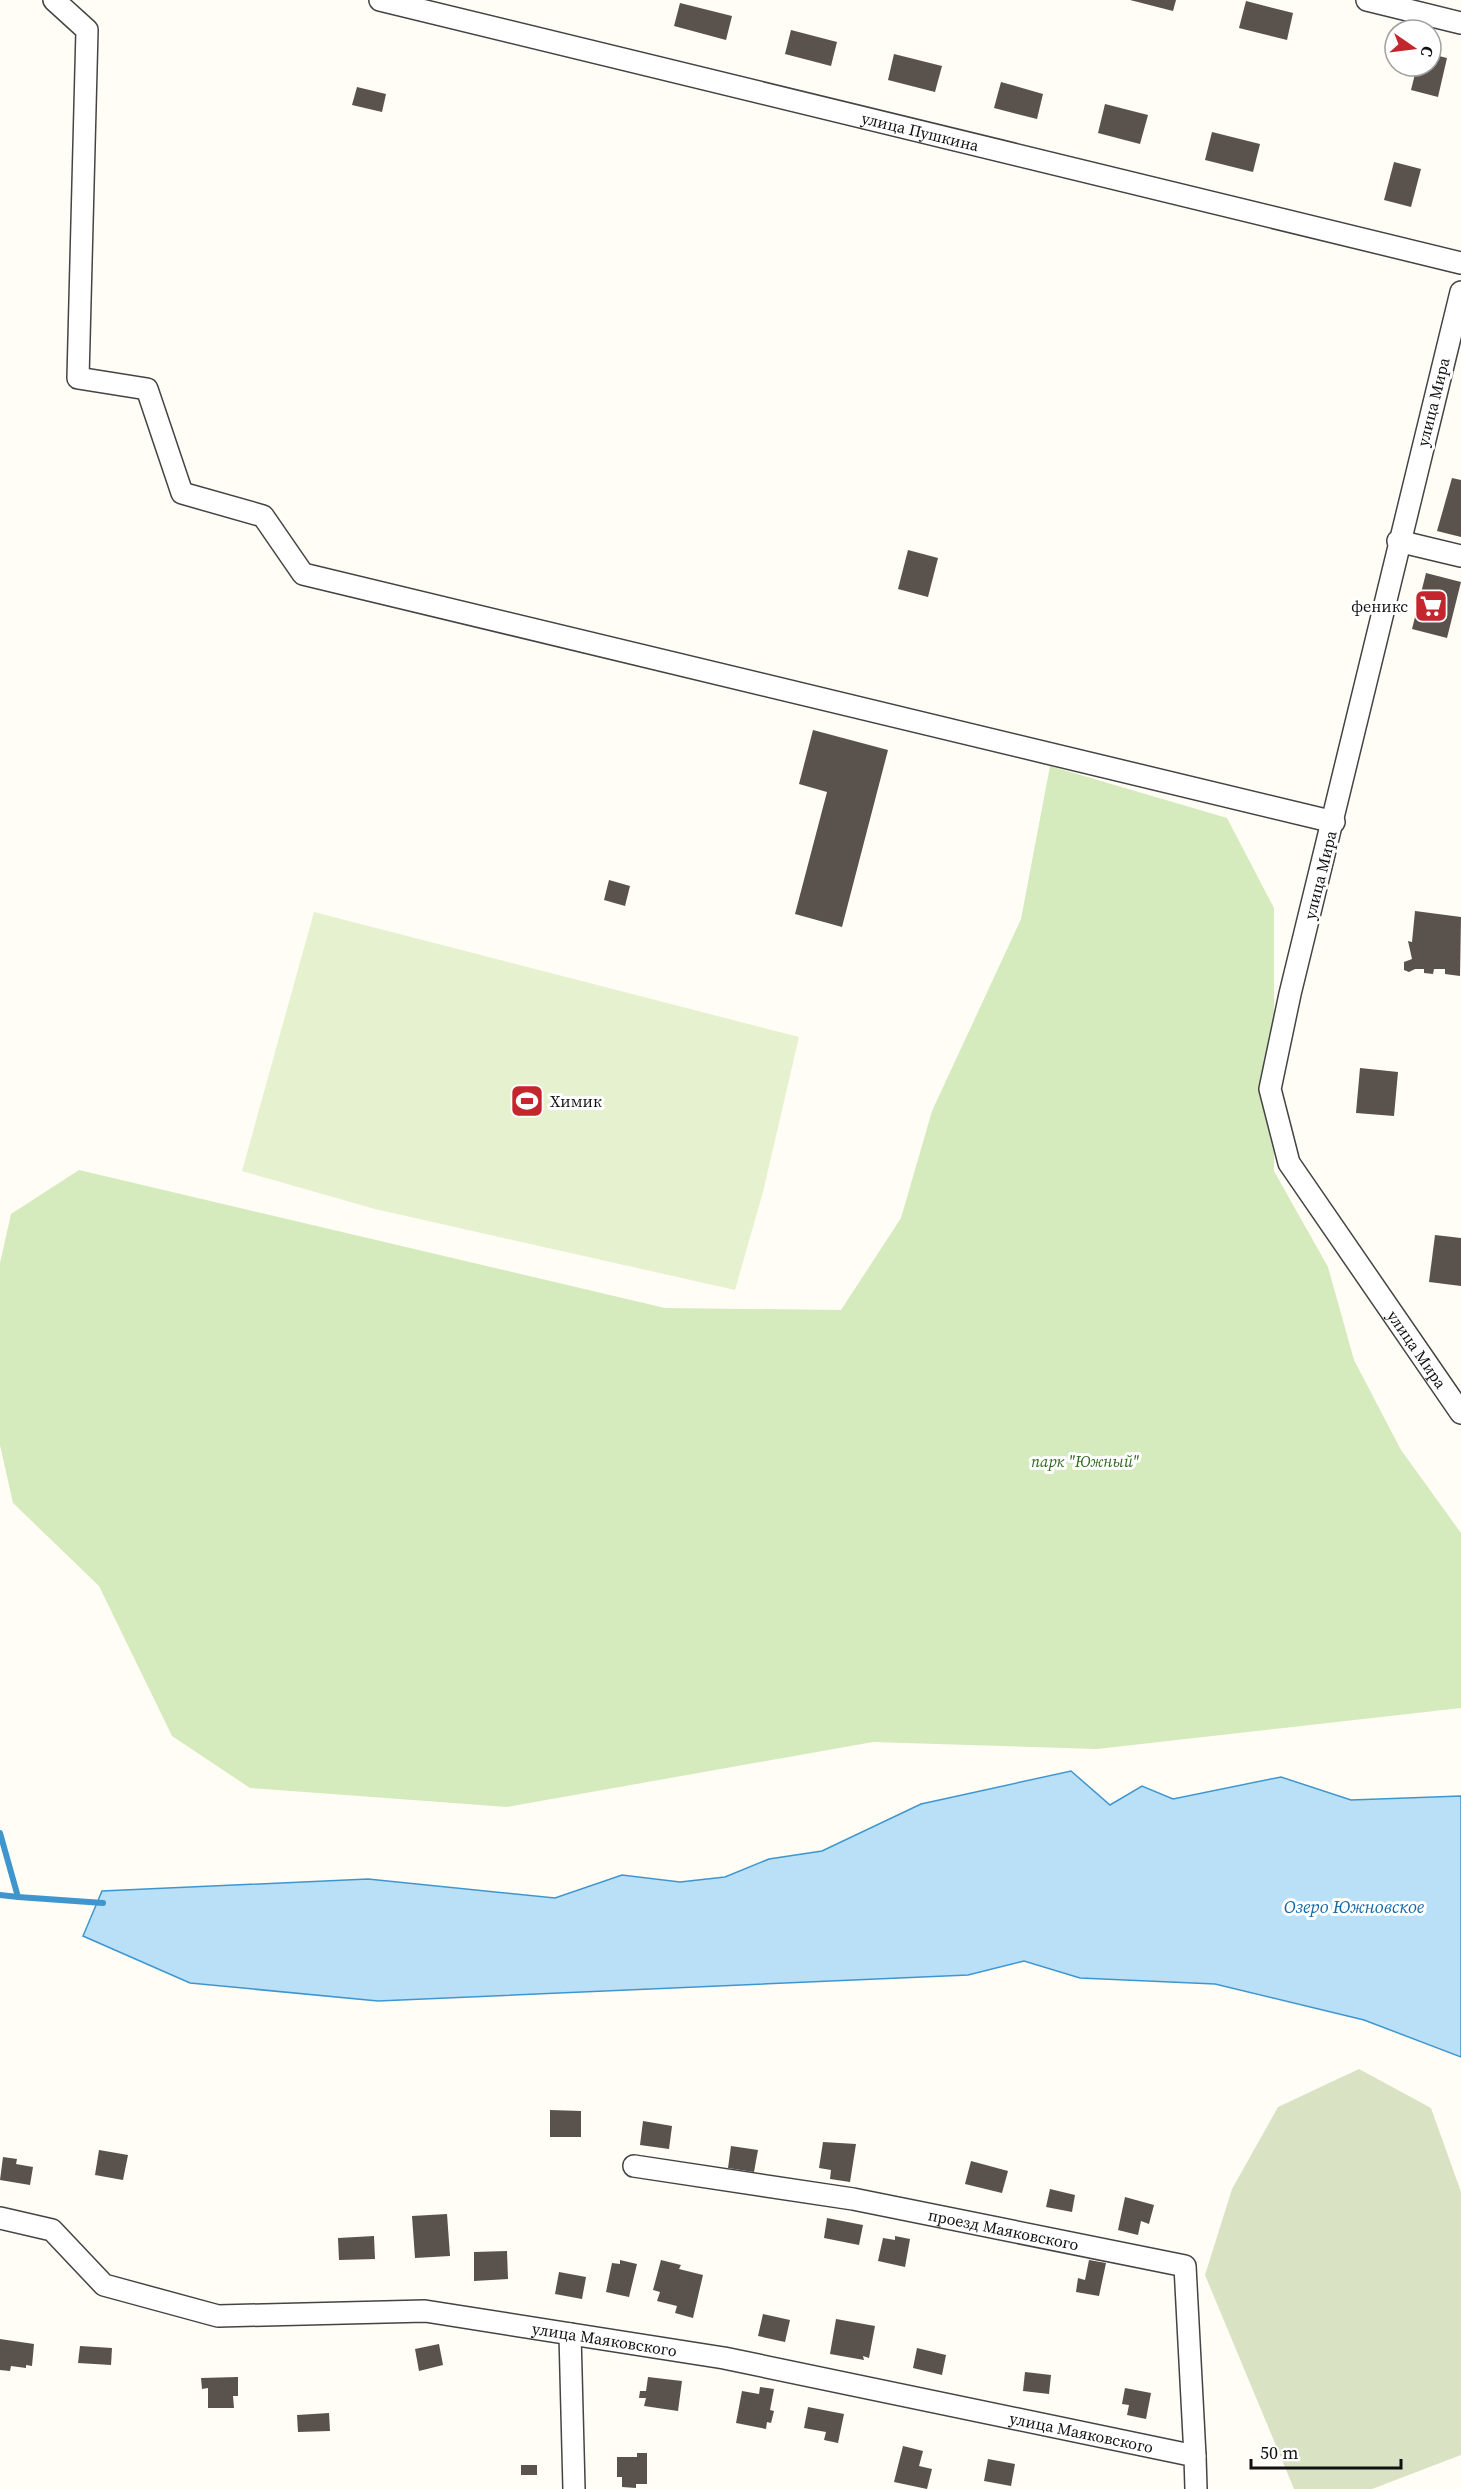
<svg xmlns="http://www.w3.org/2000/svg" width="1461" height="2489" font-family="'Source Serif 4',serif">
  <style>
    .green { fill: #d5ebbd }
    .cemetery { fill: #d9e3c4 }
    .pitch { fill: #e6f2cf }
    .water { fill: #b9e0f7; stroke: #3f96cf; stroke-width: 1.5 }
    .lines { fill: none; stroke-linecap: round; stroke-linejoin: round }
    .stream { stroke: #3f96cf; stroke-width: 6 }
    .building { fill: #5a524d }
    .street-casing { stroke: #444; stroke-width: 24 }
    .street { stroke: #fff; stroke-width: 21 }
    .labels { text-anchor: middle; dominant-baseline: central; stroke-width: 6; stroke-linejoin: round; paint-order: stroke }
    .street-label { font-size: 16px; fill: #111; stroke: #fff }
    .poi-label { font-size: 16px; fill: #111; stroke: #fff; text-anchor: end }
    .park-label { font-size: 16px; font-style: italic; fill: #2f6b1f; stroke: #fff }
    .water-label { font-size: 18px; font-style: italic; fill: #1768a6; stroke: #fff }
  </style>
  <rect width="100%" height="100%" fill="#fffdf5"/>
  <!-- green -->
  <path class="green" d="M1050,766L1227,818L1274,908V1171L1328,1267L1354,1360L1401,1450L1461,1533V1708L1097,1749L873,1742L507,1807L250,1788L172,1736L99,1586L13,1503L0,1445V1263L11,1214L79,1170L665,1308L841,1310L901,1218L932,1111L1021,919Z"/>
  <!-- cemetery -->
  <path class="cemetery" d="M1359,2069L1431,2108L1461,2192V2455L1372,2489H1294L1205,2275L1232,2189L1278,2107Z"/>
  <!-- pitch -->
  <path class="pitch" d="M314,912L799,1037L763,1192L735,1290L375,1209L242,1171Z"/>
  <!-- water -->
  <path class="water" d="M1071,1771L1110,1805L1142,1786L1173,1799L1281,1777L1351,1800L1461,1796V2057L1364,2020L1215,1984L1080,1978L1024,1961L968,1975L378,2001L190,1983L83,1936L102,1891L368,1879L555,1898L622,1875L680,1882L725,1877L769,1859L822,1851L921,1804Z"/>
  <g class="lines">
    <!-- stream -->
    <g class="stream">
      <path d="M0,1833L18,1897L103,1903"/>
      <path d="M0,1895L18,1897"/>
    </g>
  </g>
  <!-- building -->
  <g class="building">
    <path d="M1130,0H1176L1173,11Z"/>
    <path d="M1246,1L1293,13L1287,40L1239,28Z"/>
    <path d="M680,3L732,16L726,40L674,26Z"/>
    <path d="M791,30L837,42L831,66L785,54Z"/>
    <path d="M894,54L942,66L935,92L888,80Z"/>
    <path d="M1431,54L1447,58L1438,97L1411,90L1417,66H1431Z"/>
    <path d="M1001,82L1043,94L1037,119L994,108Z"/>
    <path d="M357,87L386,94L382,112L352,105Z"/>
    <path d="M1105,104L1148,115L1140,144L1098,133Z"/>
    <path d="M1212,132L1260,144L1253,172L1205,160Z"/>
    <path d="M1394,162L1421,169L1411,207L1384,200Z"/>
    <path d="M1452,478L1461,480V537L1437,531Z"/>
    <path d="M908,550L938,558L928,597L898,589Z"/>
    <path d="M1426,573L1461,582L1447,638L1412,629Z"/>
    <path d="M813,730L888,750L842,927L795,914L827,792L799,784Z"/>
    <path d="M609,880L630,886L625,906L604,900Z"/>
    <path d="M1415,911L1461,917L1460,976L1445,974V969H1434L1433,974L1424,973V969H1415L1409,972L1404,970V962L1412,959L1408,941L1412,942Z"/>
    <path d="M1360,1068L1398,1072L1394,1116L1356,1113Z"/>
    <path d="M1435,1235L1461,1238V1286L1429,1282Z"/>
    <path d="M550,2110L581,2111V2137H550Z"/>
    <path d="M643,2121L672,2126L669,2149L640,2145Z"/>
    <path d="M823,2142L856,2144L850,2182L830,2179L831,2170L819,2168Z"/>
    <path d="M731,2146L758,2150L754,2172L728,2168Z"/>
    <path d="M99,2150L128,2155L123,2180L95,2175Z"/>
    <path d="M3,2157L17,2159L16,2164L33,2167L30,2185L0,2180Z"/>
    <path d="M971,2161L1008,2171L1002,2193L965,2184Z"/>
    <path d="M1050,2189L1075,2195L1072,2212L1046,2207Z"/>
    <path d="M1125,2197L1154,2205L1149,2224L1141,2221L1138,2235L1118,2230Z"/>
    <path d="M447,2214L450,2256L415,2258L412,2216Z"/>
    <path d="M827,2218L863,2225L859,2245L824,2238Z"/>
    <path d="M374,2236L375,2259L339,2260L338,2238Z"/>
    <path d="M895,2236L910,2239L905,2267L878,2261L883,2238L895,2240Z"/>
    <path d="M507,2251L508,2279L474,2281V2252Z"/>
    <path d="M620,2260L637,2264L629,2297L606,2292L612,2263L620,2264Z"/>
    <path d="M661,2260L681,2265L679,2269L703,2275L693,2318L675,2313L677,2306L657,2301L660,2292L653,2290Z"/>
    <path d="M1089,2260L1106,2263L1099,2296L1076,2292L1078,2278L1085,2280Z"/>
    <path d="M559,2272L586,2277L582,2299L555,2294Z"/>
    <path d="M763,2314L790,2320L785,2342L758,2336Z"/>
    <path d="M836,2319L875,2326L869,2358L863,2356L864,2360L830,2354Z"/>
    <path d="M0,2339L34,2344L32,2366L26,2365V2368L11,2366L10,2371L0,2370Z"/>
    <path d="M439,2344L443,2365L419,2371L415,2349Z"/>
    <path d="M80,2346L112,2348L111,2365L78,2363Z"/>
    <path d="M917,2348L946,2355L942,2375L913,2368Z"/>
    <path d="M1025,2372L1051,2375L1049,2394L1023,2391Z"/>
    <path d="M238,2377V2396H233L234,2408H208V2388L202,2389L201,2378Z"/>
    <path d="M648,2377L682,2381L678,2411L644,2406L646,2398H639L640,2391H646Z"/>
    <path d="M760,2387L774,2389L770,2410L774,2411L771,2423L767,2422L766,2429L736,2423L742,2391L759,2394Z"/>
    <path d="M1125,2388L1151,2393L1146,2419L1127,2415L1129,2405L1122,2404Z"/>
    <path d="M808,2407L844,2414L838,2443L824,2440L826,2432L804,2428Z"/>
    <path d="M329,2413L330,2431L298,2432L297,2415Z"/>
    <path d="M903,2446L923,2451L919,2466L932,2469L927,2489L894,2482Z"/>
    <path d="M637,2453H647V2484H636V2488L622,2487V2477H617V2457H637Z"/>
    <path d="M988,2459L1015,2464L1011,2486L984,2481Z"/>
    <rect x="521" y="2465" width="16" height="10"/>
  </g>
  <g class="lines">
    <defs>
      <g id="street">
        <path d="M54,0L87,30L78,378L147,389L182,493L263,516L303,574L1334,822"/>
        <path id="s1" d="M380,0L1461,263"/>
        <path d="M1367,0L1461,23"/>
        <path id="s2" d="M1461,292L1290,994L1270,1089L1289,1163L1461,1413"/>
        <path d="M1398,541L1461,556"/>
        <path id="s3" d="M634,2166L853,2199L1185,2266L1195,2456"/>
        <path id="s4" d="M0,2218L52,2230L104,2285L218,2316L425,2311L724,2358L1195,2456L1196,2489"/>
        <path d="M570,2334L574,2489"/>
      </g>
    </defs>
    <!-- street casing -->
    <use href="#street" class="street-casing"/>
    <!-- street -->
    <use href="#street" class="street"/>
  </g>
  <!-- icons -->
  <defs>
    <symbol id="supermarket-square" viewBox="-11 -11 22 22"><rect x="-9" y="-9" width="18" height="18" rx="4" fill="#c4262e" stroke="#fff"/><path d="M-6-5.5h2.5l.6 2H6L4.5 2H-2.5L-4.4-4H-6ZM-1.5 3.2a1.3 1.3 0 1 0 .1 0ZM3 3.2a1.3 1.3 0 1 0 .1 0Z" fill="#fff"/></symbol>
    <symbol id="stadium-square" viewBox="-11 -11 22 22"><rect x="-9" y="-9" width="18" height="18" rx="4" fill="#c4262e" stroke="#fff"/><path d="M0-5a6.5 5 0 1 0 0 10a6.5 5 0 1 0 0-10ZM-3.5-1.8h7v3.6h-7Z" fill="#fff"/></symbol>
  </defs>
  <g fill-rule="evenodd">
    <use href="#supermarket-square" x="1412" y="587" width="38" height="38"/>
    <use href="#stadium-square" x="508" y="1082" width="38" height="38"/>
  </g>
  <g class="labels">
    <!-- street labels -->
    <g class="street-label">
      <text stroke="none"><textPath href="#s1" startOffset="556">улица Пушкина</textPath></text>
      <text transform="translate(1433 402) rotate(-76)">улица Мира</text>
      <text transform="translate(1320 875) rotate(-76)">улица Мира</text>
      <text stroke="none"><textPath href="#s2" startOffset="1122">улица Мира</textPath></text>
      <text stroke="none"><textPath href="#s3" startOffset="375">проезд Маяковского</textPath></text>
      <text stroke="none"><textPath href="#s4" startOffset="636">улица Маяковского</textPath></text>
      <text stroke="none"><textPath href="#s4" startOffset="1122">улица Маяковского</textPath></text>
    </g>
    <!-- poi labels -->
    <g class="poi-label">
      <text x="1408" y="606">феникс</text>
      <text x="550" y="1101" text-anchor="start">Химик</text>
    </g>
    <!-- park labels -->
    <g class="park-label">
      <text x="1085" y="1461">парк "Южный"</text>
    </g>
    <!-- water labels -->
    <g class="water-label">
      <text x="1354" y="1906">Озеро Южновское</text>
    </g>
  </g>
  <!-- north arrow -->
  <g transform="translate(1413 48) rotate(104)"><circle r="28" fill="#ffffff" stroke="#a0a0a0" stroke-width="1.5"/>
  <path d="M0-4.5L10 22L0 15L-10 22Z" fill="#c4262e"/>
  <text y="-9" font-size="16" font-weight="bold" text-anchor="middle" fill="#111111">С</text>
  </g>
  <!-- scale -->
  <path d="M1251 2459v9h150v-9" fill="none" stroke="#111111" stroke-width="3"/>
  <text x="1260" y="2459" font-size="18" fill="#111111" stroke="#ffffff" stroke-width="4.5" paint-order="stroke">50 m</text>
</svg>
